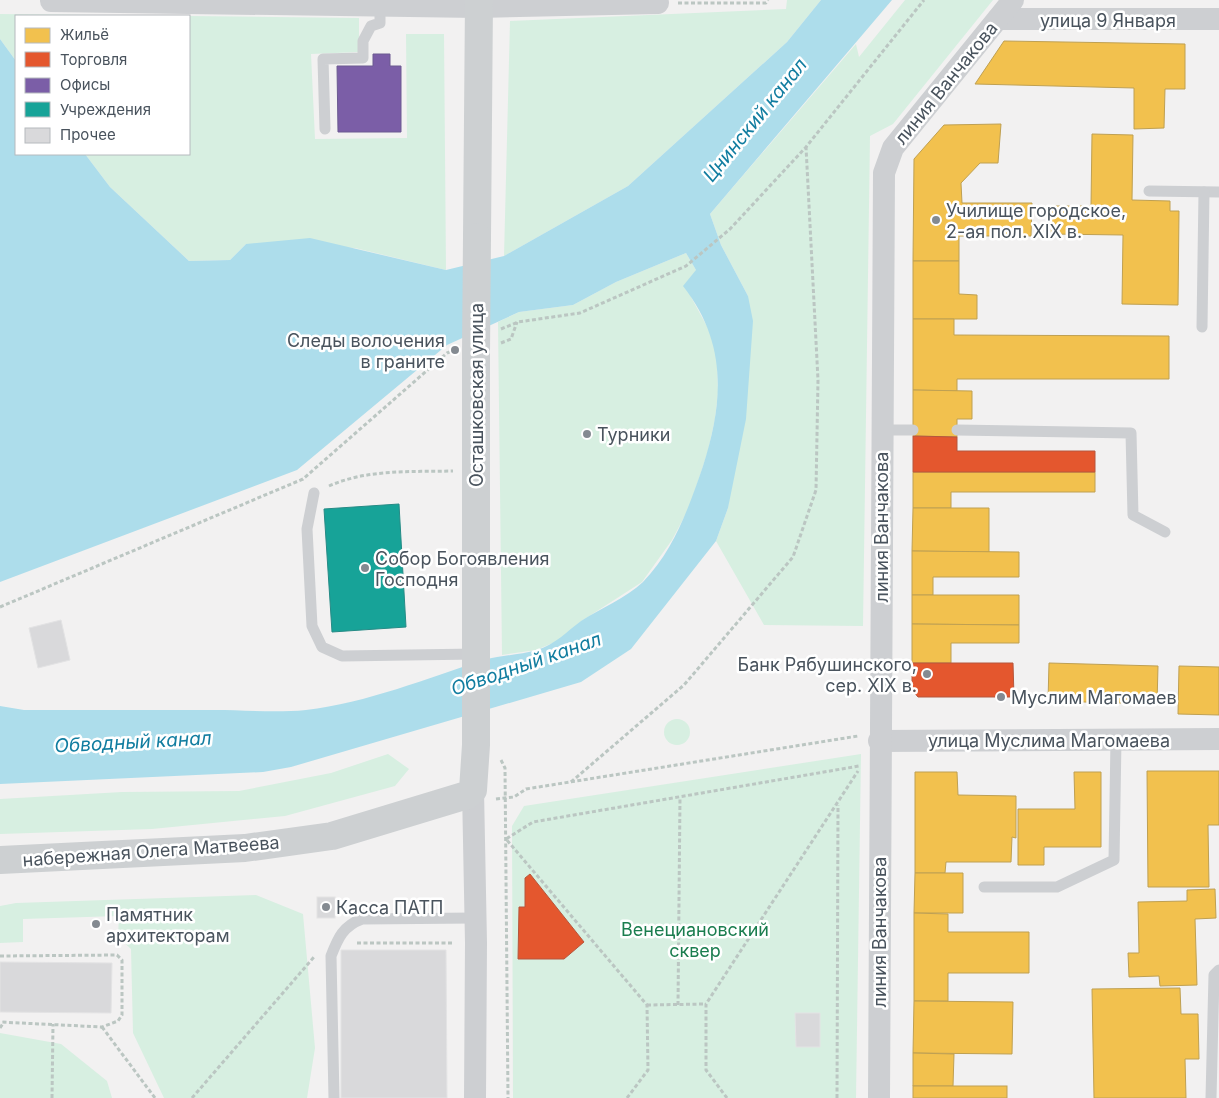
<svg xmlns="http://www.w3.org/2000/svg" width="1219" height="1098" font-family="Inter,sans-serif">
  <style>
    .green { fill: #d7efe1 }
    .water { fill: #adddeb }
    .homes { fill: #f2c14e; stroke: #bfa052 }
    .shops { fill: #e4572e; stroke: #b6563c }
    .offices { fill: #7b5ea7; stroke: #6c5b91 }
    .public { fill: #17a398; stroke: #268b86 }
    .building { fill: #d9d9db; stroke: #e3e3e4 }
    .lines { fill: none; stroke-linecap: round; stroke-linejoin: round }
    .path { stroke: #bbc6c2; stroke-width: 3; stroke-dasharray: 4 2.5; stroke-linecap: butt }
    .lane { stroke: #cdcfd2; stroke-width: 11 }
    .street { stroke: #cdcfd2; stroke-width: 22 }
    .secondary { stroke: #cdd0d2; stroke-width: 28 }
    .secondary-bridge { stroke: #cdd0d2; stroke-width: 28 }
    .poi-dot { fill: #848a91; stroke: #fff; stroke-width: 2 }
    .labels { text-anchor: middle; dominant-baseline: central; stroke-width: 5; stroke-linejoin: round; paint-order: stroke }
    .street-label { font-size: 18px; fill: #49535d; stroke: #fff }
    .poi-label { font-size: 18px; fill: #49535d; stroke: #fff; text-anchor: start }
    .park-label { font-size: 18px; fill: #1b7d4f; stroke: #fff }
    .water-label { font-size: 19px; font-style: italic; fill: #117da0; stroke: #fff }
  </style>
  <rect width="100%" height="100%" fill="#f2f1f1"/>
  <!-- green -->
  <g class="green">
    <path d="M787,0H821L787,42L628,186L504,256L510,21L786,9Z"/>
    <path d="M905,0H993L893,124L870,136L863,626L764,625L716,541L728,508L748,296L721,245L710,214L856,44L859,57Z"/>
    <path d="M0,14L188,16H16V61L0,39Z"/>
    <path d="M189,16L359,18V52L311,54L315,139L407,138L406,34H444L446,270L355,248L246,244L230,260L189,261L110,187L85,154H189Z"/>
    <path d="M686,253L696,270L691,297L709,330L717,355L718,393L715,419L708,451L689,508L672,540L642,582L580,622L560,640L536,650L502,655L498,322L519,312L573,305L616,282Z"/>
    <circle cx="677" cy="732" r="13"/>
    <path d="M388,754L409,769L395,786L285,816L152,829L0,834V799L122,792L239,791L331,773Z"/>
    <path d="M861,754L856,1098H513L512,826L524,806Z"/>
    <path d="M256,895L303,914L315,1048L307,1098H164L133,1033L131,949L118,937L119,916L23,919V942L0,943V906L16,903Z"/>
    <path d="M0,1033L61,1044L107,1081L112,1098H0Z"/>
  </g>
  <!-- water -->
  <path class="water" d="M821,0H892L710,214L721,245L748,296L753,321L746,419L728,508L716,541L631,649L581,682L291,767L263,772L0,784V706L24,710C87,710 150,710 214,710C244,710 276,713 306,710C367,703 427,678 484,660C502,655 520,655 537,650C556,644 566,632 581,621C601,608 626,598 643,582C674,550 689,507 703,466C724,401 727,342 683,286L696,270L686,253L616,282L573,305L519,312L447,345L297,470L0,582V39L16,61V154H85L110,187L189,261L230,260L246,244L310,238L446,270L504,256L628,186L787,42Z"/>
  <!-- homes -->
  <g class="homes">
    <path d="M1004,41L1185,44V89H1165L1164,128L1134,129V88L975,84Z"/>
    <path d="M1001,124L998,163H980L961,183L962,203H1032L1031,236H959V261H913L914,159L944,125Z"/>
    <path d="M1092,134L1133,135L1132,200L1170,201V211H1179L1178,305L1122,304L1123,235L1051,234V206H1091Z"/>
    <path d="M913,261H959V294L977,295V319H913Z"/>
    <path d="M913,319H954V335L1169,336V379H957V391L913,390Z"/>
    <path d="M913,390L972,391V419H957V437L913,436Z"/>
    <path d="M913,472H1095V492H951V508H913Z"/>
    <path d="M913,508H989V552L912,551Z"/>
    <path d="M912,551L1019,552V577H933V595H912Z"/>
    <path d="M912,595H1019V625L912,624Z"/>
    <path d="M912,624L1019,625V643H951V663H912Z"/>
    <path d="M1049,663L1158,666L1157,704L1048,701Z"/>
    <path d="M1179,666L1219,667V715L1178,714Z"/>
    <path d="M1147,771H1219V825H1208L1209,887H1148Z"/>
    <path d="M915,772H957L958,795L1016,796V838L1012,837L1011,862H946L945,873H915Z"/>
    <path d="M1074,772H1101V847H1044V865H1018V809H1075Z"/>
    <path d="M915,873H963V913H914Z"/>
    <path d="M1215,889L1216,918L1195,919L1197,985L1160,986L1159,976L1129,977L1128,953H1139L1138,902L1187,901V890Z"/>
    <path d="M914,913L948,914V932H1029V973H948V1001H914Z"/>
    <path d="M1180,988L1181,1014H1198L1199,1059H1185L1186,1098H1094L1092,989Z"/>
    <path d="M914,1001L1013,1002L1012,1054L913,1053Z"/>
    <path d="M913,1053L954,1054L953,1086H913Z"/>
    <rect x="913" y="1086" width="94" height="12"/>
  </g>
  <!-- shops -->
  <g class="shops">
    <path d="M913,436L957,437V451H1095V472H913Z"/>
    <path d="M912,663H1013L1014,697H918L912,690Z"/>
    <path d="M530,874L584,942L564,959H518L519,907H525V878Z"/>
  </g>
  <!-- offices -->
  <path class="offices" d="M373,54H390V66H401V132H338L337,66H373Z"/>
  <!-- public -->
  <path class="public" d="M399,504L406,627L332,632L324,509Z"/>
  <!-- building -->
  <g class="building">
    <path d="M61,620L70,660L38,668L29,628Z"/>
    <rect x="317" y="897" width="18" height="21"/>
    <path d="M341,950H446L447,1098H341Z"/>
    <path d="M0,962L112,963L111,1013L0,1012Z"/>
    <path d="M795,1013H820V1047H796Z"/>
  </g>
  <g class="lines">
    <!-- path -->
    <g class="path">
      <path d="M678,3H766L768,0"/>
      <path d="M501,329L518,322L580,313L686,266L730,229L806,147L924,0"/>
      <path d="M501,343L511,339L517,322"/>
      <path d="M329,486C367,469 411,472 453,471"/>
      <path d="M0,607L303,479L447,353L452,351"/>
      <path d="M501,760L505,768L508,1098"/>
      <path d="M571,782L684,685L793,557L816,490L818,380L806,147"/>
      <path d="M496,799L514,797L526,789L858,736"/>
      <path d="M357,943H454"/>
      <path d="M0,956L117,955L122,960V1015L118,1021L102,1027L0,1022"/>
      <path d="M647,1005L706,1004"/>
      <path d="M678,1005L680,797"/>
      <path d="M102,1027L155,1098"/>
      <path d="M0,1028L4,1022"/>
      <path d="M52,1098L53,1024"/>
      <path d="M192,1098L314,957"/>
      <path d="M627,1098L648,1070L647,1005L506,839L533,822L859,766"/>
      <path d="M727,1098L706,1070V1004L858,771"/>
      <path d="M837,1098L838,805"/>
    </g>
    <!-- lane -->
    <g class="lane">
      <path d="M325,129L323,59L363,58V41L371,26L380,23V6"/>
      <path d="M1149,191L1219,192"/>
      <path d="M1202,327L1204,192"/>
      <path d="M882,430H913"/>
      <path d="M957,430L1131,433L1133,515L1165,532"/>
      <path d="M314,493L307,529L312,626L322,647L342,656L476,654"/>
      <path d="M984,887H1057L1114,860L1116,740"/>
      <path d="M334,1098L331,956C338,938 343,926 362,919L475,918"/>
      <path d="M1211,1098L1214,975L1219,970"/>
    </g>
    <!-- street -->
    <g class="street">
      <path d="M51,1L478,7L658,3"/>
      <path d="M998,19H1219"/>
      <path d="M879,741L1219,739"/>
      <path d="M473,790L476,943L475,1098"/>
      <path d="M879,1098L884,173L893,148L1013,0"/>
    </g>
    <!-- secondary -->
    <g class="secondary">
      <path d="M477,237L479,0"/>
      <path d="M0,860L245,848L332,836L467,795L473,790L476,745V352"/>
    </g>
    <!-- secondary-bridge -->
    <path class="secondary-bridge" d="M476,352L477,237"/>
  </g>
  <!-- markers -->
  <g class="poi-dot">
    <circle cx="936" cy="220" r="5"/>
    <circle cx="455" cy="350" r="5"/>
    <circle cx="587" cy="434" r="5"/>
    <circle cx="365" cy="568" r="5"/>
    <circle cx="927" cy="674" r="5"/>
    <circle cx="1001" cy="697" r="5"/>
    <circle cx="326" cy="907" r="5"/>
    <circle cx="96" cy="924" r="5"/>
  </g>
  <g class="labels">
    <!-- street labels -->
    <g class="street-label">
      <text x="1108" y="20">улица 9 Января</text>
      <text transform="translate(946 83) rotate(-51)">линия Ванчакова</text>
      <text transform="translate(476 395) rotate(-90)">Осташковская улица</text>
      <text transform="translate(881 527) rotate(-90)">линия Ванчакова</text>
      <text x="1049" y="740">улица Муслима Магомаева</text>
      <text transform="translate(151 851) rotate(-4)">набережная Олега Матвеева</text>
      <text transform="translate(879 932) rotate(-90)">линия Ванчакова</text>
    </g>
    <!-- poi labels -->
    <g class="poi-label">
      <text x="946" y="210">Училище городское,<tspan x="946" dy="21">2-ая пол. XIX в.</tspan></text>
      <text x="445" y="340" text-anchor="end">Следы волочения<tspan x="445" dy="21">в граните</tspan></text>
      <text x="597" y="434">Турники</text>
      <text x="375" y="558">Собор Богоявления<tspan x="375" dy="21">Господня</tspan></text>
      <text x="917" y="664" text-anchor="end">Банк Рябушинского,<tspan x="917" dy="21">сер. XIX в.</tspan></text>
      <text x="1011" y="697">Муслим Магомаев</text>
      <text x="336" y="907">Касса ПАТП</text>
      <text x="106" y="914">Памятник<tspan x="106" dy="21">архитекторам</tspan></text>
    </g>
    <!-- park labels -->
    <g class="park-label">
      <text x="695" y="929">Венециановский<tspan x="695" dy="21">сквер</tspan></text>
    </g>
    <!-- water labels -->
    <g class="water-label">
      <text transform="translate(755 120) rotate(-51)">Цнинский канал</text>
      <text transform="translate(526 664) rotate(-19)">Обводный канал</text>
      <text transform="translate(133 742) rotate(-3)">Обводный канал</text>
    </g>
  </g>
  <!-- legend -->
  <rect x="15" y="15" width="175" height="140" fill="#ffffff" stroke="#b6babe"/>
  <rect x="25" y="28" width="25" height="15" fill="#f2c14e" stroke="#b6babe"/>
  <text x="60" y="40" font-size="15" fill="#49535d">Жильё</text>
  <rect x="25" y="52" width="25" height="15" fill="#e4572e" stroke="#b6babe"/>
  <text x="60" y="65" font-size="15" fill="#49535d">Торговля</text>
  <rect x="25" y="78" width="25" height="15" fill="#7b5ea7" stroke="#b6babe"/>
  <text x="60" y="90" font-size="15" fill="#49535d">Офисы</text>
  <rect x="25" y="102" width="25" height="15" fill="#17a398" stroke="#b6babe"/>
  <text x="60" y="115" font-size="15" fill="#49535d">Учреждения</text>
  <rect x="25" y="128" width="25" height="15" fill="#d9d9db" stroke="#b6babe"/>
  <text x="60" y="140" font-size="15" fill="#49535d">Прочее</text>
</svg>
